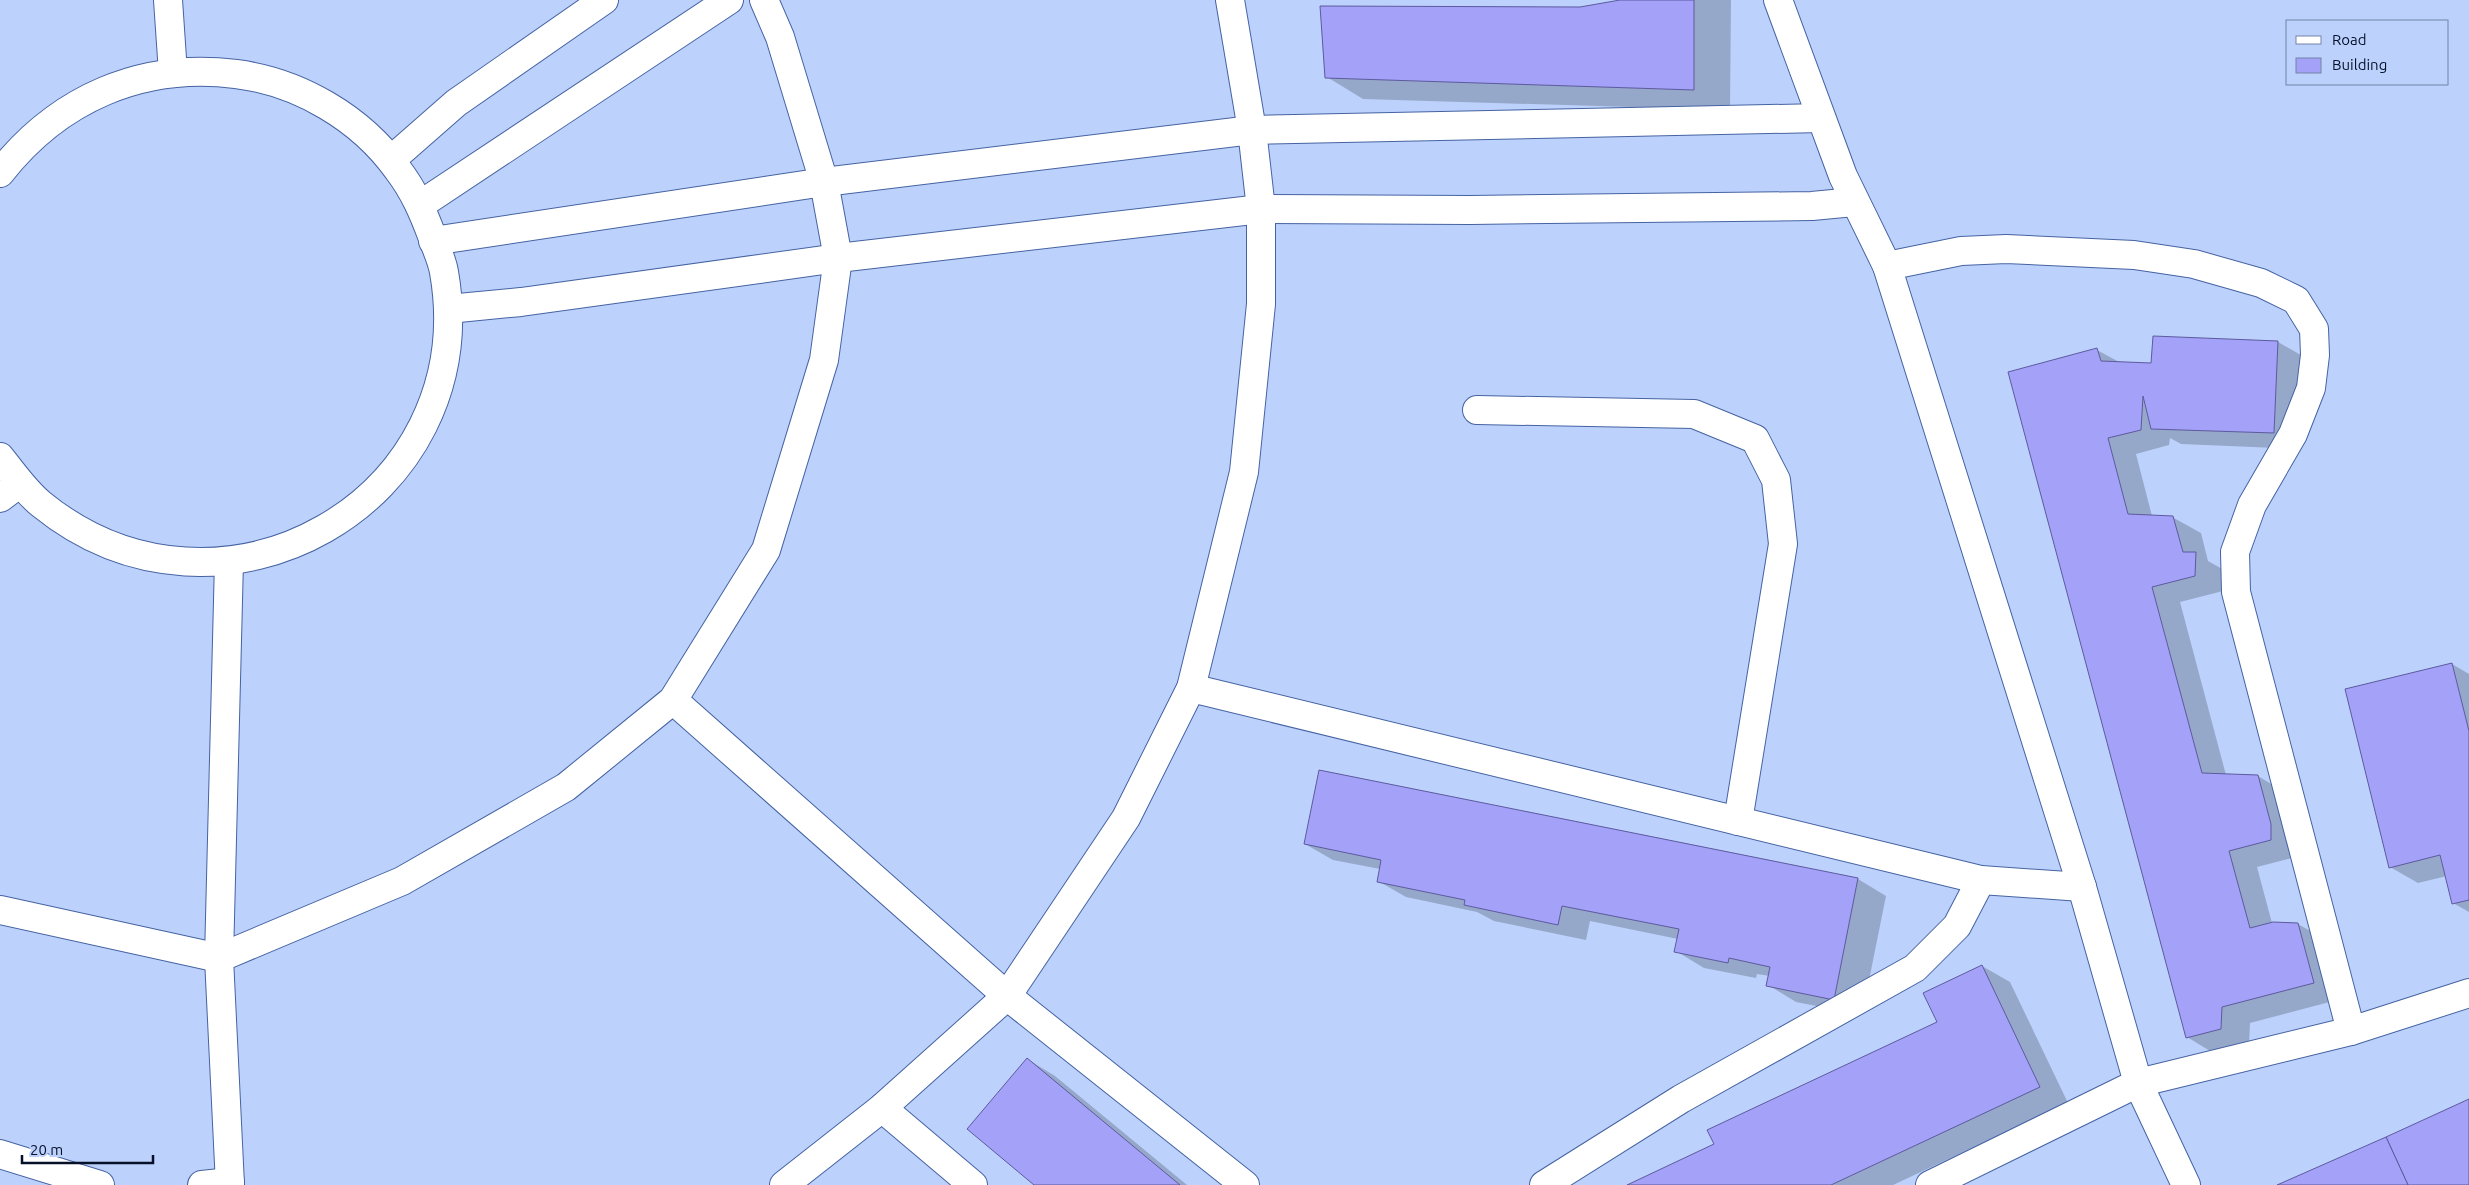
<svg xmlns="http://www.w3.org/2000/svg" width="2469" height="1185" font-family="Ubuntu,sans-serif">
  <style>
    .shadow { fill: #0003 }
    .building { fill: #a3a1f8; stroke: #5d5a9e }
    .lines { fill: none; stroke-linecap: round; stroke-linejoin: round }
    .minor-casing { stroke: #4563a2; stroke-width: 30 }
    .minor { stroke: #fff; stroke-width: 28 }
  </style>
  <rect width="100%" height="100%" fill="#bcd2fc"/>
  <!-- shadow -->
  <g class="shadow">
    <path d="M1621,0H1731L1730,110L1363,99L1327,77L1580,8Z"/>
    <path d="M2278,342L2306,358L2302,449L2181,444L2170,438L2169,445L2136,454L2152,516L2172,517L2201,533L2208,561L2224,570L2223,591L2180,602L2226,775L2258,776L2286,793L2299,856L2257,867L2272,923L2298,924L2326,940L2341,999L2250,1023L2249,1045L2215,1054L2187,1037L2010,373L2097,350L2121,363L2152,365Z"/>
    <path d="M2452,664L2469,674V912L2453,903L2447,876L2418,883L2390,867Z"/>
    <path d="M1320,771L1858,879L1886,896L1862,1015L1796,1002L1768,985L1770,976L1757,974L1756,978L1704,968L1676,951L1678,939L1590,921L1586,940L1494,921L1477,912L1406,897L1378,881L1380,869L1333,860L1305,844Z"/>
    <path d="M1982,966L2010,982L2068,1103L1893,1185H1630L1715,1145L1939,1023Z"/>
    <path d="M1027,1059L1055,1076L1187,1185H1036Z"/>
  </g>
  <!-- building -->
  <g class="building">
    <path d="M1620,0H1694V90L1325,78L1320,6L1580,7Z"/>
    <path d="M2153,336L2278,341L2274,433L2151,429L2143,396L2141,430L2108,438L2128,514L2173,516L2183,552H2196L2195,576L2152,587L2202,773L2258,775L2271,824V840L2229,851L2250,928L2273,922L2298,923L2314,983L2222,1007L2221,1029L2186,1038L2008,372L2097,348L2101,361L2151,363Z"/>
    <path d="M2452,663L2469,731V900L2452,904L2440,855L2389,868L2345,689Z"/>
    <path d="M1319,770L1858,878L1834,1000L1766,986L1770,967L1729,958L1728,963L1674,952L1679,929L1562,906L1558,925L1464,905L1465,900L1377,882L1381,860L1304,844Z"/>
    <path d="M1982,965L2040,1087L1831,1185H1627L1714,1144L1707,1130L1937,1022L1923,993Z"/>
    <path d="M1027,1058L1180,1185H1034L967,1129Z"/>
    <path d="M2469,1099V1185H2408L2386,1137Z"/>
    <path d="M2386,1137L2408,1185H2277Z"/>
  </g>
  <g class="lines">
    <defs>
      <g id="minor">
        <path d="M168,0L173,73"/>
        <path d="M1778,0L1843,176L1887,266"/>
        <path d="M391,160L456,103L604,0"/>
        <path d="M0,173C58,99 141,62 236,74C299,82 361,118 398,170C414,191 423,212 432,236C436,248 442,260 444,272C484,501 220,650 41,504C25,491 13,473 0,457"/>
        <path d="M420,205L729,0"/>
        <path d="M433,241L824,182L1252,130L1821,118"/>
        <path d="M448,309L521,302L838,258L1261,209L1470,210L1812,206L1854,202"/>
        <path d="M1477,410L1694,414L1755,439L1776,480L1783,544L1738,821"/>
        <path d="M0,498L20,483"/>
        <path d="M229,561L219,958L230,1185"/>
        <path d="M1191,688L1981,880L2082,887"/>
        <path d="M673,700L1007,996L1245,1185"/>
        <path d="M0,910L219,958L402,881L566,787L673,700L766,550L824,360L838,258L824,182L780,37L764,0"/>
        <path d="M882,1108L973,1185"/>
        <path d="M0,1154L100,1185"/>
        <path d="M202,1185L230,1182"/>
        <path d="M784,1185L882,1108L1007,996L1126,818L1191,688L1244,472L1261,304V209L1252,130L1230,0"/>
        <path d="M1544,1185L1681,1099L1915,968L1957,926L1981,880"/>
        <path d="M1930,1185L2138,1083L2351,1031L2469,993"/>
        <path d="M2186,1185L2138,1083L2082,887L1887,266L1961,251L2006,249L2134,255L2194,264L2261,283L2296,300L2314,329L2315,355L2311,388L2293,434L2252,505L2235,552L2236,592L2351,1031"/>
      </g>
    </defs>
    <!-- minor casing -->
    <use href="#minor" class="minor-casing"/>
    <!-- minor -->
    <use href="#minor" class="minor"/>
  </g>
  <!-- legend -->
  <rect x="2286" y="20" width="162" height="65" fill="#bcd2fc" stroke="#7384a8"/>
  <rect x="2296" y="36" width="25" height="8" fill="#ffffff" stroke="#7384a8"/>
  <text x="2332" y="45" font-size="15" fill="#061029">Road</text>
  <rect x="2296" y="58" width="25" height="15" fill="#a3a1f8" stroke="#7384a8"/>
  <text x="2332" y="70" font-size="15" fill="#061029">Building</text>
  <!-- scale -->
  <path d="M22 1155v8h131v-8" fill="none" stroke="#061029" stroke-width="2.5"/>
  <text x="30" y="1155" font-size="15" fill="#061029" stroke="#bcd2fc" stroke-width="4" paint-order="stroke">20 m</text>
</svg>
